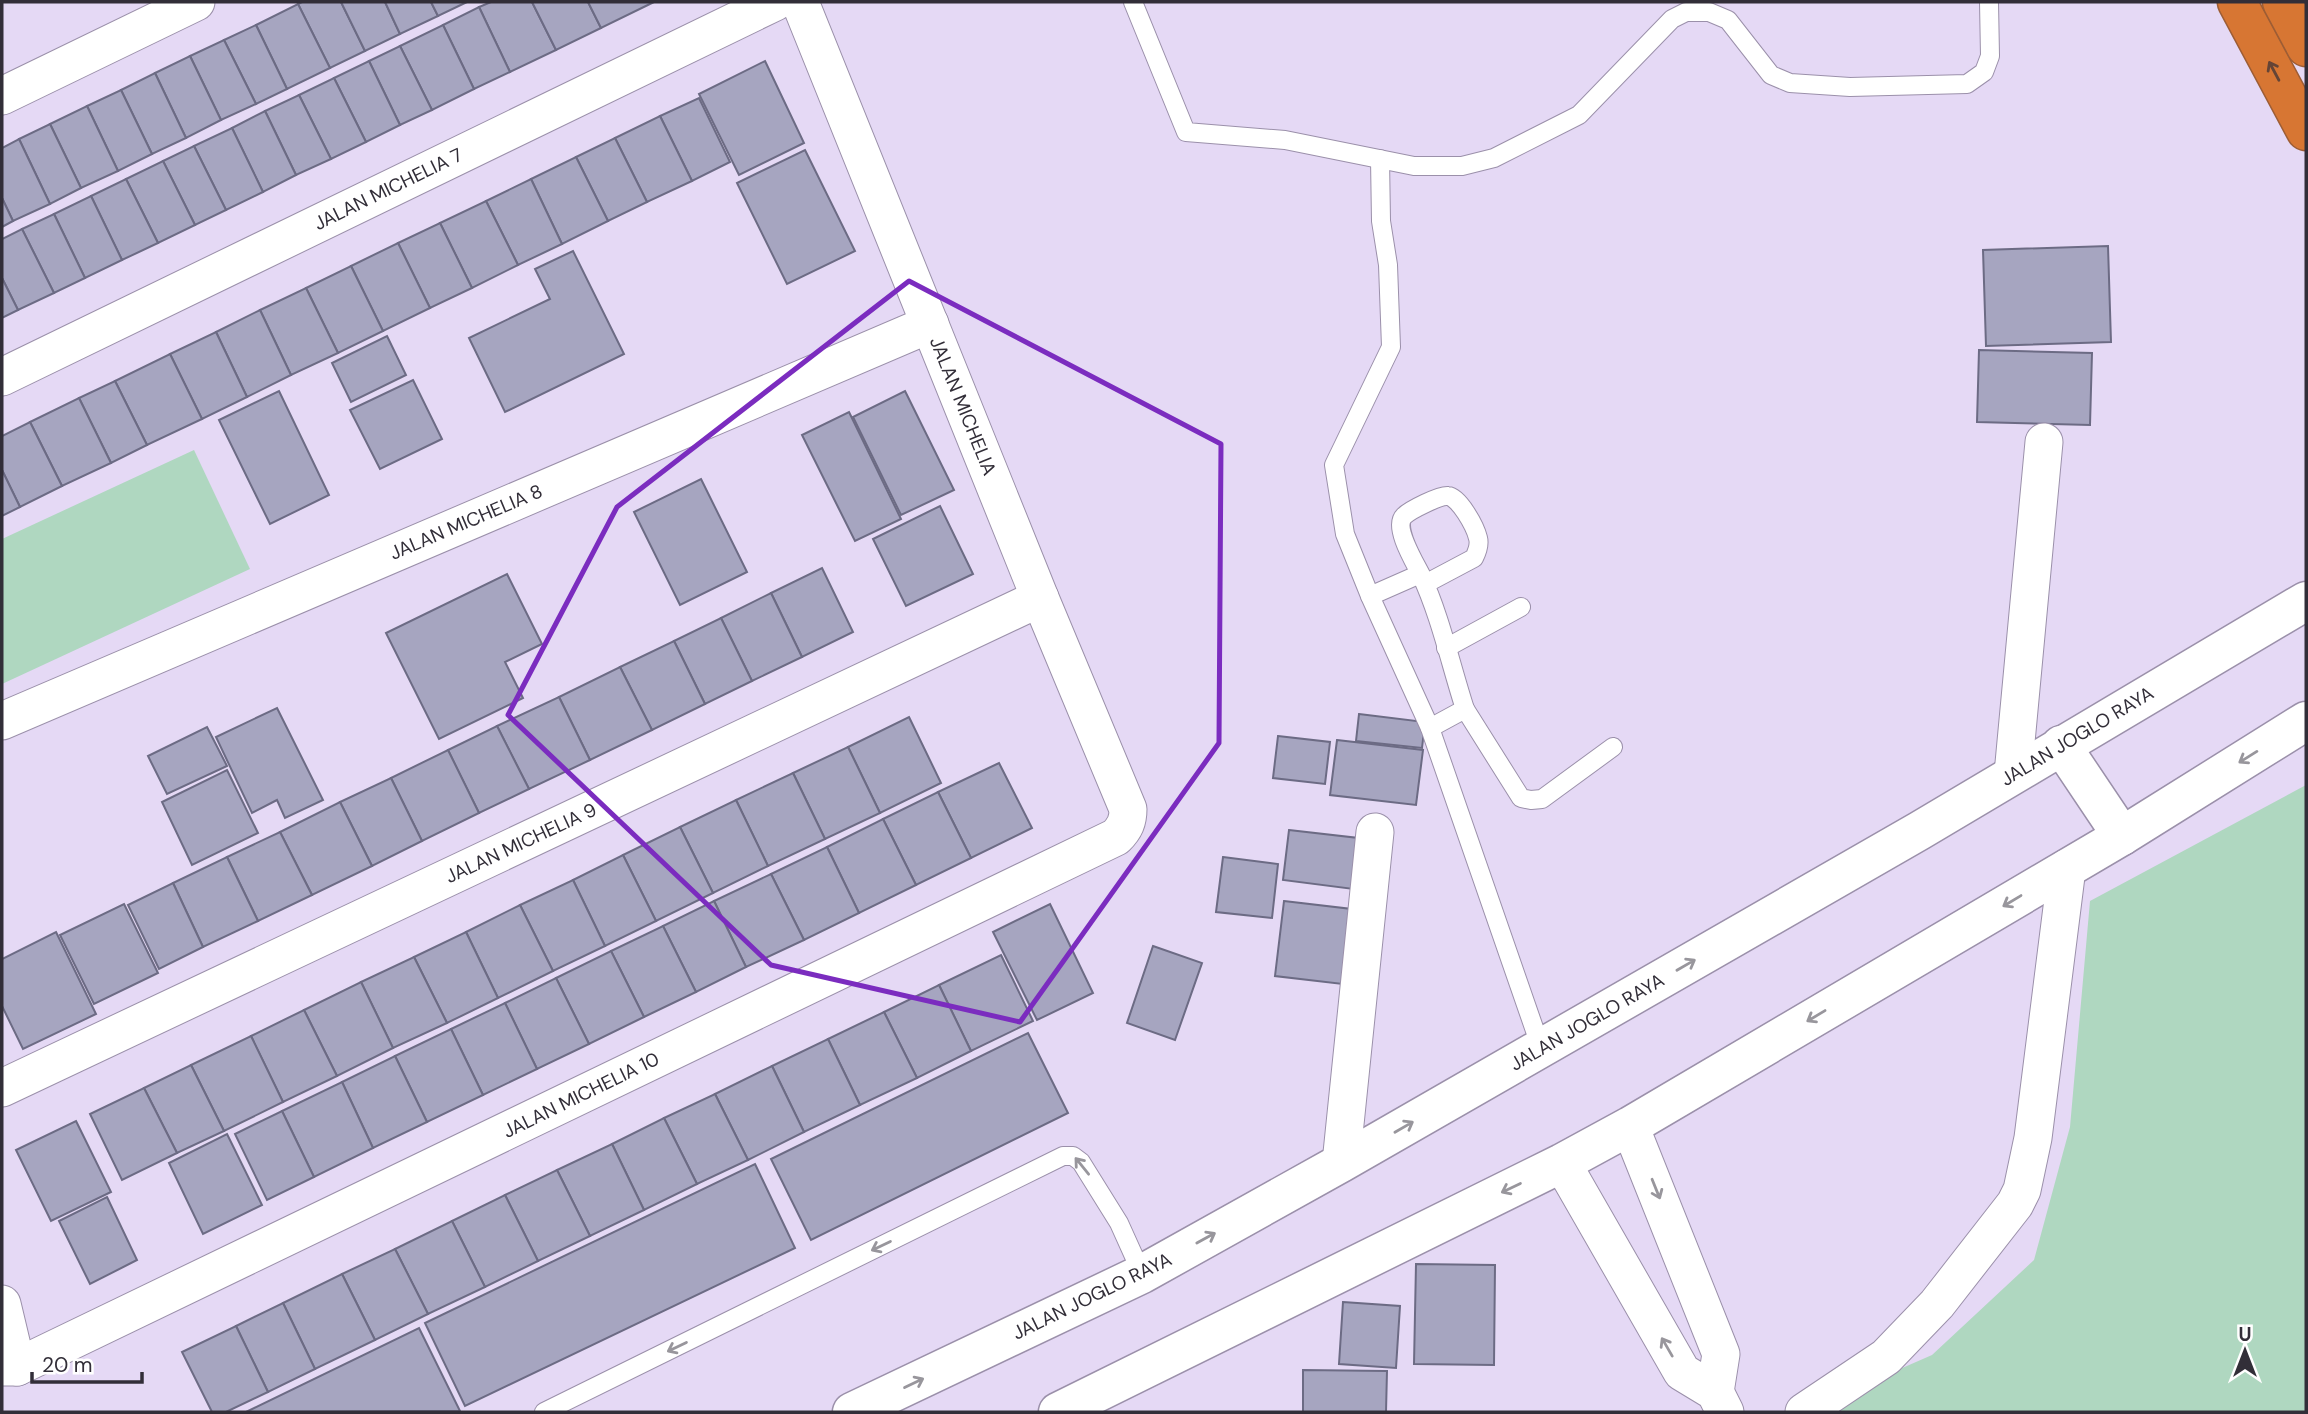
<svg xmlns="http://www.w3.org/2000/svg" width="2308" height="1414" font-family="'DM Sans',sans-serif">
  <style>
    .green { fill: #afd7c0 }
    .building { fill: #a6a5c0; stroke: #6c6b84; stroke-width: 2 }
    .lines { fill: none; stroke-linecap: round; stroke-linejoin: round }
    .service-casing { stroke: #9b90aa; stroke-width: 20 }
    .minor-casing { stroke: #9b90aa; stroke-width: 39 }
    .secondary-casing { stroke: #9b90aa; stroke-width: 41 }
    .motorway-casing { stroke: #9d5d35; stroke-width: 41 }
    .service { stroke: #fff; stroke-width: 18 }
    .minor { stroke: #fff; stroke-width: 37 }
    .secondary { stroke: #fff; stroke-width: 38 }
    .motorway { stroke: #d77633; stroke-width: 38 }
    .oneway { stroke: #644436 }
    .oneway2 { stroke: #98969c }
    .marked { fill: none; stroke: #7b2cbf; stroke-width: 5; stroke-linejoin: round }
    .labels { text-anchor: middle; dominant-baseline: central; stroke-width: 7; stroke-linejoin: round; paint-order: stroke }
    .street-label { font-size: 19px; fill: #322e38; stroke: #fff }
  </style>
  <rect width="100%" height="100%" fill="#e5d9f5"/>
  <!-- green -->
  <g class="green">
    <path d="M194,450L250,569L2,684V539Z"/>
    <path d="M2306,785V1412H1815L1813,1407L1932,1355L2034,1260L2070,1127L2090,901Z"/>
  </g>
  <!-- building -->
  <g class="building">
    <path d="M302,2H341L365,51L330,68L298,4Z"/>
    <path d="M341,2H385L400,34L365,51Z"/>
    <path d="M385,2H431L438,16L400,34Z"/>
    <path d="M431,2H467L438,16Z"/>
    <path d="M491,2H532L556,50L510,72L479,7Z"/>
    <path d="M532,2H588L601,28L556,50Z"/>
    <path d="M588,2H654L601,28Z"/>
    <path d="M298,4L330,68L287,89L256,25Z"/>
    <path d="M479,7L510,72L474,89L443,25Z"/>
    <path d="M256,25L287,89L256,104L224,40Z"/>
    <path d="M443,25L474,89L432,110L400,46Z"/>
    <path d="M224,40L256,104L221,120L190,56Z"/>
    <path d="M400,46L432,110L400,125L369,61Z"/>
    <path d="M190,56L221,120L186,138L155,73Z"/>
    <path d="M369,61L400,125L366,142L334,78Z"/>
    <path d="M765,61L804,143L739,175L699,94Z"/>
    <path d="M155,73L186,138L152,154L121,90Z"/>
    <path d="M334,78L366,142L331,159L299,95Z"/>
    <path d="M121,90L152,154L118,171L87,106Z"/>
    <path d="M299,95L331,159L296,175L265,111Z"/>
    <path d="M699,98L730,162L692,181L660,116Z"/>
    <path d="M87,106L118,171L81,188L50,124Z"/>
    <path d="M265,111L296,175L263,192L232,128Z"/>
    <path d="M660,116L692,181L647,202L615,138Z"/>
    <path d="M50,124L81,188L50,204L19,139Z"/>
    <path d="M232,128L263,192L226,210L194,146Z"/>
    <path d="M615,138L647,202L608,221L576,157Z"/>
    <path d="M19,139L50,204L13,221L2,198V148Z"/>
    <path d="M194,146L226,210L195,225L163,161Z"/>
    <path d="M805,150L855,251L787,284L737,183Z"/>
    <path d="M576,157L608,221L562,244L531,179Z"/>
    <path d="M163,161L195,225L158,243L126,179Z"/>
    <path d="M126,179L158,243L122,260L91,196Z"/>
    <path d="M531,179L562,244L518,265L486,201Z"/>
    <path d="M91,196L122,260L85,278L54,214Z"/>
    <path d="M2,198L13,221L2,227Z"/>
    <path d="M486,201L518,265L472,288L440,223Z"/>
    <path d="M54,214L85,278L54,293L22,229Z"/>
    <path d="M440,223L472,288L430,308L398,243Z"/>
    <path d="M22,229L54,293L18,310L2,278V239Z"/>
    <path d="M398,243L430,308L383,331L351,266Z"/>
    <path d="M2108,246L2111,342L1986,346L1983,250Z"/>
    <path d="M573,251L624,354L505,412L469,338L550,299L535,269Z"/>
    <path d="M351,266L383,331L338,353L306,288Z"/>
    <path d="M2,278L18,310L2,318Z"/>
    <path d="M306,288L338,353L291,375L260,310Z"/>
    <path d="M260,310L291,375L247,397L216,332Z"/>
    <path d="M216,332L247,397L202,419L170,354Z"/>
    <path d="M387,336L406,375L351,402L332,363Z"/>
    <path d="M1979,350L2092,353L2090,425L1977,422Z"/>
    <path d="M170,354L202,419L147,445L115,381Z"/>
    <path d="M413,380L442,439L380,469L350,410Z"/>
    <path d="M115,381L147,445L111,463L79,398Z"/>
    <path d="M279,391L329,495L270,524L219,420Z"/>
    <path d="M905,391L954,490L901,515L853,417Z"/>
    <path d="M79,398L111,463L62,486L30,422Z"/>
    <path d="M849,412L901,519L855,541L802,435Z"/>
    <path d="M30,422L62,486L20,507L2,470V436Z"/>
    <path d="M2,470L20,507L2,516Z"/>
    <path d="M701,479L747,572L680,605L634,512Z"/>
    <path d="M940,506L973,574L906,606L873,539Z"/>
    <path d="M822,568L853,632L802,657L771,593Z"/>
    <path d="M507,574L542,644L505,662L523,698L439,739L386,633Z"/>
    <path d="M771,593L802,657L752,681L721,618Z"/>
    <path d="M721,618L752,681L705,704L674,641Z"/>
    <path d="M674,641L705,704L652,730L620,667Z"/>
    <path d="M620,667L652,730L590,760L559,697Z"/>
    <path d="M559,697L590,760L529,789L497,726Z"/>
    <path d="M277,708L323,800L285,818L277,800L252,813L216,737Z"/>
    <path d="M1359,714L1425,722L1422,748L1356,741Z"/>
    <path d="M909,717L941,783L880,813L848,747Z"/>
    <path d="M497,726L529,789L479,813L448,750Z"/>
    <path d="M207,727L227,766L167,794L148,756Z"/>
    <path d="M1278,736L1330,742L1325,784L1273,778Z"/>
    <path d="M1337,740L1423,750L1416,805L1330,795Z"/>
    <path d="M848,747L880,813L825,839L793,773Z"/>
    <path d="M448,750L479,813L422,841L391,778Z"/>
    <path d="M999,763L1032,828L971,858L938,792Z"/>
    <path d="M227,770L258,833L192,865L162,802Z"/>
    <path d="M793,773L825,839L768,866L736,800Z"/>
    <path d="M391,778L422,841L372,866L340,802Z"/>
    <path d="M938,792L971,858L916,885L883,819Z"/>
    <path d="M736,800L768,866L713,893L680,827Z"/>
    <path d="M340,802L372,866L312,895L280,832Z"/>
    <path d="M883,819L916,885L859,913L827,847Z"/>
    <path d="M680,827L713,893L656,921L623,855Z"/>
    <path d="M1289,830L1367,839L1361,890L1283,880Z"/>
    <path d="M280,832L312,895L258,921L227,857Z"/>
    <path d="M827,847L859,913L804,940L771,874Z"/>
    <path d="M623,855L656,921L605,946L573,880Z"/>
    <path d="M227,857L258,921L203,947L173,883Z"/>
    <path d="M1223,857L1278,864L1272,918L1216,912Z"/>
    <path d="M771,874L804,940L746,967L714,901Z"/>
    <path d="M573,880L605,946L553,971L520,905Z"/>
    <path d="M173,883L203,947L159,969L128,905Z"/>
    <path d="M714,901L746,967L696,992L663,926Z"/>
    <path d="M1284,901L1360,910L1351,985L1275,976Z"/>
    <path d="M124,904L158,973L94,1004L60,935Z"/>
    <path d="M1050,904L1093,993L1037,1020L993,932Z"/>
    <path d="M520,905L553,971L498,998L466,932Z"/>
    <path d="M663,926L696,992L644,1017L611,951Z"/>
    <path d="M56,932L96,1014L23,1049L2,1006V959Z"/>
    <path d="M466,932L498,998L447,1023L414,957Z"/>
    <path d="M1153,946L1202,963L1175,1040L1127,1023Z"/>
    <path d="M611,951L644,1017L589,1044L556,978Z"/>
    <path d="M1001,955L1033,1021L971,1051L939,985Z"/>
    <path d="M414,957L447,1023L393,1048L361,982Z"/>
    <path d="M556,978L589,1044L537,1069L505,1003Z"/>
    <path d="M361,982L393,1048L337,1076L304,1010Z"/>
    <path d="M939,985L971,1051L917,1078L884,1012Z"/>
    <path d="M505,1003L537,1069L483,1095L451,1029Z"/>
    <path d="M304,1010L337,1076L283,1102L251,1036Z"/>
    <path d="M884,1012L917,1078L860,1105L828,1039Z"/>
    <path d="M451,1029L483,1095L427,1122L395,1056Z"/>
    <path d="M1028,1033L1068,1113L811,1240L771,1159Z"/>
    <path d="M251,1036L283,1102L224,1131L191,1065Z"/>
    <path d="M828,1039L860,1105L804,1132L772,1066Z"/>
    <path d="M395,1056L427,1122L373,1148L342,1082Z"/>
    <path d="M191,1065L224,1131L177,1153L144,1088Z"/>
    <path d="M772,1066L804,1132L748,1160L715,1094Z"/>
    <path d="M342,1082L373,1148L314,1177L282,1111Z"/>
    <path d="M144,1088L177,1153L122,1180L90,1114Z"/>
    <path d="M715,1094L748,1160L697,1184L664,1118Z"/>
    <path d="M282,1111L314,1177L267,1200L235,1134Z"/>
    <path d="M664,1118L697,1184L644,1210L612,1144Z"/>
    <path d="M76,1121L111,1192L51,1221L16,1150Z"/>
    <path d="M227,1134L262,1205L203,1234L169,1163Z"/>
    <path d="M612,1144L644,1210L590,1236L557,1170Z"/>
    <path d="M755,1164L795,1248L465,1406L425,1323Z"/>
    <path d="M557,1170L590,1236L538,1261L505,1195Z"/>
    <path d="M505,1195L538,1261L485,1287L452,1221Z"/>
    <path d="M107,1197L137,1260L90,1284L59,1221Z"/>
    <path d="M452,1221L485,1287L428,1314L395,1249Z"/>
    <path d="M395,1249L428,1314L375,1340L342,1274Z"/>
    <path d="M1416,1264L1495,1265L1494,1365L1414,1364Z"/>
    <path d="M342,1274L375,1340L315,1369L283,1303Z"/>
    <path d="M1343,1302L1400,1306L1396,1368L1339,1364Z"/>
    <path d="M283,1303L315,1369L268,1392L236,1326Z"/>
    <path d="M236,1326L268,1392L226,1412H212L182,1352Z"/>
    <path d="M419,1328L460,1411L246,1412Z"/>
    <path d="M1303,1370L1387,1371L1386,1412H1303Z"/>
  </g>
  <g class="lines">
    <defs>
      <g id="service">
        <path d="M1133,2L1186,132L1285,140L1414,166H1462L1494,158L1579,115L1672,19L1686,12H1709L1728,20L1771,75L1790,83L1850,87L1967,84L1984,72L1990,56L1989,2"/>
        <path d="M1380,159L1381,221L1388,265L1391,347L1334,465L1345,534L1370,596L1430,728L1541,1048"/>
        <path d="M1425,584L1474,558C1477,552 1480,545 1478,538C1475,526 1459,497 1448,496C1440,495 1410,510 1404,516C1393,527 1415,563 1421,575C1440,615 1451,666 1465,709"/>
        <path d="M1370,596L1420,574"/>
        <path d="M1446,648L1521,607"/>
        <path d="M1430,728L1465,709L1521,798L1531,800L1542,799L1613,747"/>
        <path d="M544,1412L1063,1156H1073L1081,1162L1119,1223L1142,1274"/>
      </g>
      <g id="minor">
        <path d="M2,96L196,2"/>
        <path d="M2,377L775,2"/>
        <path d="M2,721L930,324"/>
        <path d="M2013,774L2044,442"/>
        <path d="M2,1088L1040,598"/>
        <path d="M1630,1126L1721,1354L1715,1392"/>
        <path d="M1341,1163L1375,832"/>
        <path d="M1562,1163L1682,1372L1715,1392L1725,1412"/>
        <path d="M2,1304L17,1367"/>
        <path d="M2,1367H17L1116,837C1125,828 1128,821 1128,809L1040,598L800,2"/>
        <path d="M1804,1412L1886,1357L1937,1304L2015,1204L2022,1190L2033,1138L2067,868"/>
      </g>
      <g id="secondary">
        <path d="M2061,745L2122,836"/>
        <path d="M852,1412L1142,1274L1341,1163L1919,831L2306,601"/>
        <path d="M1058,1412L1562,1163L1630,1126L2122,836L2306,721"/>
      </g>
      <g id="motorway">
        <path d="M2237,2L2306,131"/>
        <path d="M2282,2L2306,47"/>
      </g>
    </defs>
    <!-- service casing -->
    <use href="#service" class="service-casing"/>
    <!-- minor casing -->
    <use href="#minor" class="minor-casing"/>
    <!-- secondary casing -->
    <use href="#secondary" class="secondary-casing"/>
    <!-- motorway casing -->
    <use href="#motorway" class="motorway-casing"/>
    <!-- service -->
    <use href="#service" class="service"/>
    <!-- minor -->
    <use href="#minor" class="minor"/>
    <!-- secondary -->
    <use href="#secondary" class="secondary"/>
    <!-- motorway -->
    <use href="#motorway" class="motorway"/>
  </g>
  <!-- one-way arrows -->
  <defs><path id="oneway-shaft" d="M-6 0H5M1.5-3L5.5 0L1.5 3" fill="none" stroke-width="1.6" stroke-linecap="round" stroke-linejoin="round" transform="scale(1.75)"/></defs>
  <use class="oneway" href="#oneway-shaft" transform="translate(2274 71) rotate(-118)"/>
  <g class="oneway2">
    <use href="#oneway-shaft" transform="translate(2248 757) rotate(148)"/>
    <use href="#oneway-shaft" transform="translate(2012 901) rotate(149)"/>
    <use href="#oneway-shaft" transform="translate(1686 965) rotate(-30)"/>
    <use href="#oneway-shaft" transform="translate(1816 1016) rotate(149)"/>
    <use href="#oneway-shaft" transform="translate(1404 1127) rotate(-30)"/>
    <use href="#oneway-shaft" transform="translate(1082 1166) rotate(-129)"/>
    <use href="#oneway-shaft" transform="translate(1511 1188) rotate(154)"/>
    <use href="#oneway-shaft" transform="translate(1656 1189) rotate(68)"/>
    <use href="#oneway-shaft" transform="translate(1206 1238) rotate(-29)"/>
    <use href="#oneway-shaft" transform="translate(881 1246) rotate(154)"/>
    <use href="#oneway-shaft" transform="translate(677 1347) rotate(154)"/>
    <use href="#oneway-shaft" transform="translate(1667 1347) rotate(-120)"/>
    <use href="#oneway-shaft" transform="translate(914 1383) rotate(-26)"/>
  </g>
  <!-- marked area -->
  <path class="marked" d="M909,281L1221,444L1219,743L1020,1022L771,965L508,715L617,507Z"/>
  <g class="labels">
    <!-- street labels -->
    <g class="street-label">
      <text transform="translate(388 189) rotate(-26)">JALAN MICHELIA 7</text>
      <text transform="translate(963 406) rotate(68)">JALAN MICHELIA</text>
      <text transform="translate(466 522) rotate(-23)">JALAN MICHELIA 8</text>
      <text transform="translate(2077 736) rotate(-31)">JALAN JOGLO RAYA</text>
      <text transform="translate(521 843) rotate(-25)">JALAN MICHELIA 9</text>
      <text transform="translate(1587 1022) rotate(-30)">JALAN JOGLO RAYA</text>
      <text transform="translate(581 1095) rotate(-26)">JALAN MICHELIA 10</text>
      <text transform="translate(1092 1296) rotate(-26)">JALAN JOGLO RAYA</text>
    </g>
  </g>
  <!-- border -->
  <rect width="2308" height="1414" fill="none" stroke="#322e38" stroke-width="7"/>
  <!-- north arrow -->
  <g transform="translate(2245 1351)" stroke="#ffffff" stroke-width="5" paint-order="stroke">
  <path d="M0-5L12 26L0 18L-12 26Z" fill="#322e38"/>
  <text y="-10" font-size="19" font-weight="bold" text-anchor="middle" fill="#322e38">U</text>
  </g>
  <!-- scale -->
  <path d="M32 1372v10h110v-10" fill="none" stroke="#322e38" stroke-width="3.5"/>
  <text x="42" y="1372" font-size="21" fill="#322e38" stroke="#ffffff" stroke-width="5" paint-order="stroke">20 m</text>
</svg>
